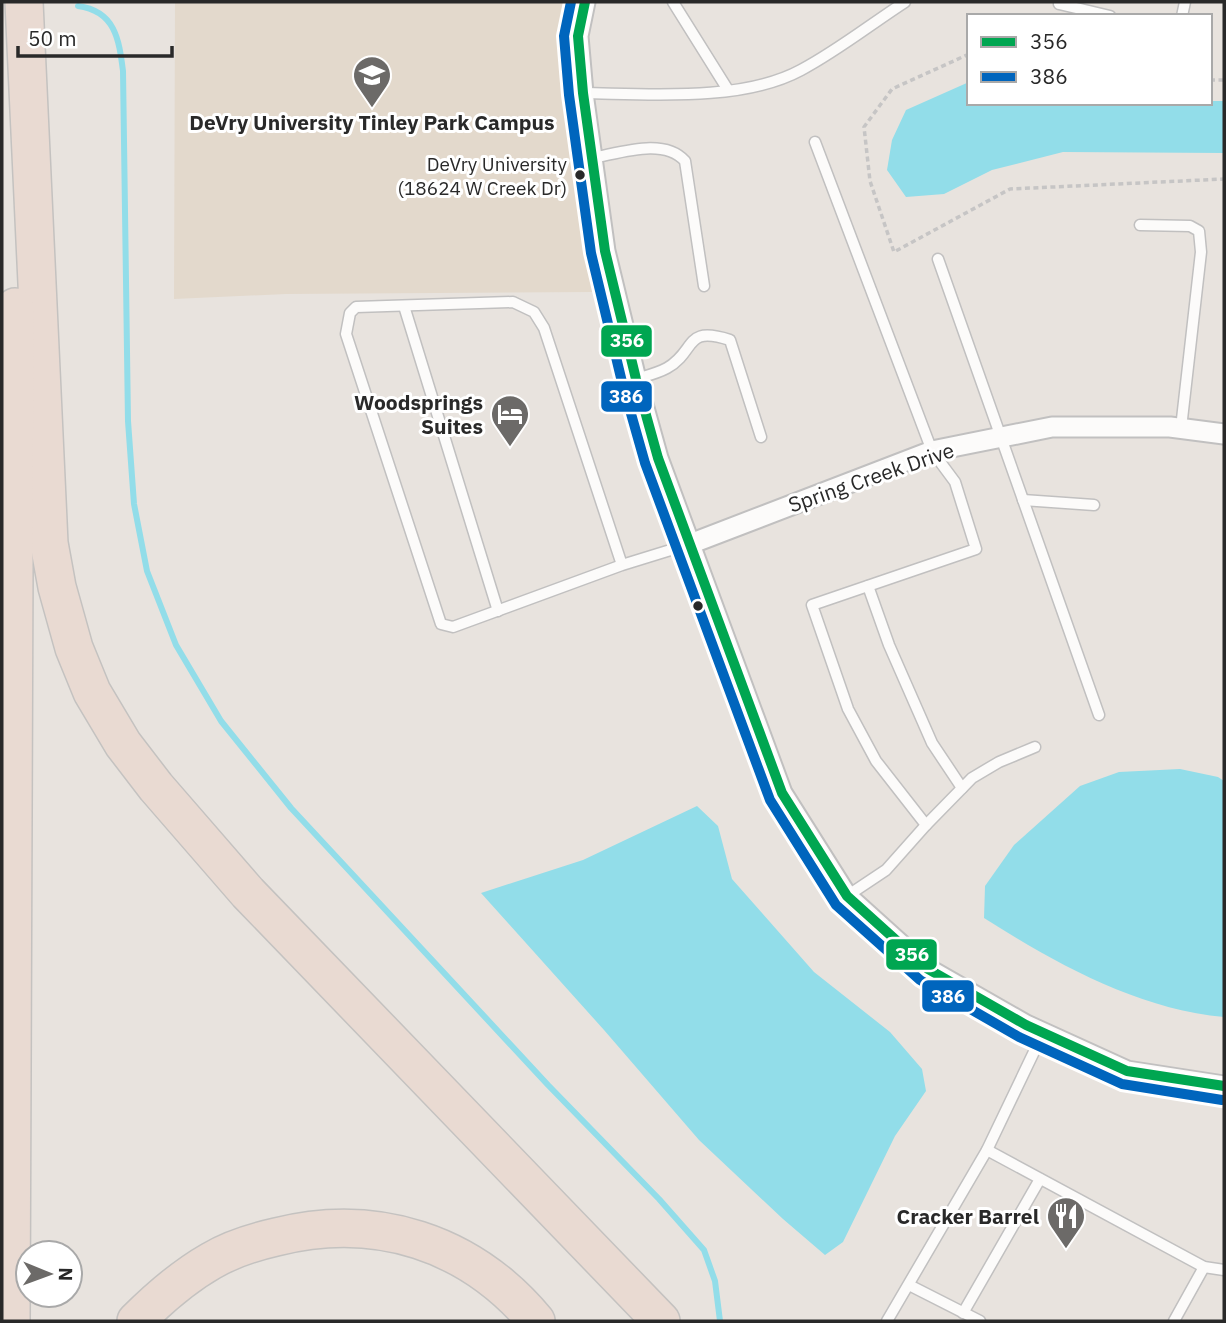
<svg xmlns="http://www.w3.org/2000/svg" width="1226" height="1323" font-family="'IBM Plex Sans',sans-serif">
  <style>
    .education { fill: #e3d9cc }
    .water { fill: #92dde9 }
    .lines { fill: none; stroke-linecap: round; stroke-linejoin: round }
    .stream { stroke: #92dde9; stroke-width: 6 }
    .service-casing { stroke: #c1c0c0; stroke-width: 13 }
    .minor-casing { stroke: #c1c0c0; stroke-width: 23 }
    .motorway-casing { stroke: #c4c2c0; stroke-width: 40 }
    .path { stroke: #c6c5c5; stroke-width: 3.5; stroke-dasharray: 5 3.5; stroke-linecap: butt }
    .service { stroke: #fcfbfa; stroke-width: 10 }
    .minor { stroke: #fcfbfa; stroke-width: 19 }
    .motorway { stroke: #e9dad2; stroke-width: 37 }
    .bus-1-casing { stroke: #fff; stroke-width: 16 }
    .bus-2-casing { stroke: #fff; stroke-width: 16 }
    .bus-1 { stroke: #00a651; stroke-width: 10 }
    .bus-2 { stroke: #0065bd; stroke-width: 10 }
    .bus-dot { fill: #292929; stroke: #fff; stroke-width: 2.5 }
    .labels { text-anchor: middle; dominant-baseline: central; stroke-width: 6; stroke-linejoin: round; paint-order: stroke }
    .bus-label { font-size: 19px; fill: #292929; stroke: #fff; text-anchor: end }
    .poi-label { font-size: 21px; font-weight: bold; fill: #292929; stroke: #fff; text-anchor: end }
    .street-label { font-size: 21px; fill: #292929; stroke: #fff }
    .line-badge { stroke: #fff; stroke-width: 2.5 }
    .badge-label { font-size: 19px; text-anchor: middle; font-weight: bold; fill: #fff }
  </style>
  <rect width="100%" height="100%" fill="#e8e3de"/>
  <!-- education -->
  <path class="education" d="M175,2H567L563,61L593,292L286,294L174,299Z"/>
  <!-- water -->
  <g class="water">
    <path d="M969,82V103H1210V101H1224V153L1063,152L992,170L944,194L906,197L887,170L892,140L906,110Z"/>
    <path d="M1180,769L1218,777L1224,781V1017C1137,1009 1057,964 984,918L985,886L1014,845L1080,786L1119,772Z"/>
    <path d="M697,806L718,826L732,879L814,972L890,1032L922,1069L926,1091L895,1136L843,1242L825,1255L783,1219L699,1140L604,1030L481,893L583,860Z"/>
  </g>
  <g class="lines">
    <!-- stream -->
    <path class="stream" d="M78,6C115,11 119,39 123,71L128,421L134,504L147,571L176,645L221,721L291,808L548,1085L659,1199L704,1250L715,1281L720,1321"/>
    <defs>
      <g id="service">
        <path d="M673,2L728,90"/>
        <path d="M1060,2L1059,4L1110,16"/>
        <path d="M1182,16L1185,2"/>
        <path d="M583,93C649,94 742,102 801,70C837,51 871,24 905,2"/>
        <path d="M815,142L932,451L955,482L976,549L812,605L848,709L876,761L926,825L886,870L847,896"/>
        <path d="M592,158C620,153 664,137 685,161L704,286"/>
        <path d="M1140,225L1190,226L1199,231L1201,252L1181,428"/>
        <path d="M938,259L1099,715"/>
        <path d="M404,306L498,611"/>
        <path d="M636,379C646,376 658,373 667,368C697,351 683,325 730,340L761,437"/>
        <path d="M1023,500L1094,505"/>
        <path d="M622,565L544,328L534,312L513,302L356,307L350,313L346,334L441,624L453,627L622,565L690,544"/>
        <path d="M868,586L889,645L932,743L962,788"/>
        <path d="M926,825L972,778L999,762L1035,747"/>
        <path d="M987,1150L1204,1267L1224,1270"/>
        <path d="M909,1285L980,1321"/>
        <path d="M963,1313L1040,1179"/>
        <path d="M887,1321L987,1150L1043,1033"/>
        <path d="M1174,1321L1204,1267"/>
      </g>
      <g id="minor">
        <path d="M585,2L578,36L583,93L605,251L636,379L658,458L782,793L847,896L928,969L1026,1025L1127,1071L1224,1086"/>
        <path d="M690,544L932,451L1052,427H1170L1224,434"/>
      </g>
      <g id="motorway">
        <path d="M24,2L49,543L57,587L74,648L92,692L123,744L156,787L248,893L661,1321"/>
        <path d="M11,1321L15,307"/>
        <path d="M136,1321C159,1298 183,1277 211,1261C231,1249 254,1242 276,1237C376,1212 470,1242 536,1321"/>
      </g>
    </defs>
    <!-- service casing -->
    <use href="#service" class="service-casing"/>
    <!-- minor casing -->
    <use href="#minor" class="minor-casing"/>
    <!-- motorway casing -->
    <use href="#motorway" class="motorway-casing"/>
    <!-- path -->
    <g class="path">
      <path d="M969,54L892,89L864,127L870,181L894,252L1010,189L1224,179"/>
      <path d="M1210,80H1224"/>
    </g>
    <!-- service -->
    <use href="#service" class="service"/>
    <!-- minor -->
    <use href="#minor" class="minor"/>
    <!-- motorway -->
    <use href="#motorway" class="motorway"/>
    <defs>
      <path id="bus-1" d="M585,2L578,36L583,93L605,251L636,379L658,458L782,793L847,896L928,969L1026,1025L1127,1071L1224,1086"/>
      <path id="bus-2" d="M571,2L564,36L569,95L591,253L622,382L645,463L770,800L836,905L920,980L1019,1037L1122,1084L1222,1100"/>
    </defs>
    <!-- bus-1 casing -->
    <use href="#bus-1" class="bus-1-casing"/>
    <!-- bus-2 casing -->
    <use href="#bus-2" class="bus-2-casing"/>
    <!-- bus-1 -->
    <use href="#bus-1" class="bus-1"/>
    <!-- bus-2 -->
    <use href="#bus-2" class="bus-2"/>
  </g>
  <!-- icons -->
  <defs>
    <symbol id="university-pin" viewBox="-11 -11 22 30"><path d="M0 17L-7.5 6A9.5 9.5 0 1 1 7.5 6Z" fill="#6c6a68" stroke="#fff"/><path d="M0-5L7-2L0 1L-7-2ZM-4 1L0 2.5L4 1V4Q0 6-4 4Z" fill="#fff"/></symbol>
    <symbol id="hotel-pin" viewBox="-11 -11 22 30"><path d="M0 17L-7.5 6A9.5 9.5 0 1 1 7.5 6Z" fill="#6c6a68" stroke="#fff"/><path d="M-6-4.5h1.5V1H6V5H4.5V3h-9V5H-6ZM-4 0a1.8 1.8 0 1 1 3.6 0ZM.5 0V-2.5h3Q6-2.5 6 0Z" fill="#fff"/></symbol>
    <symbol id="restaurant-pin" viewBox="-11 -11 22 30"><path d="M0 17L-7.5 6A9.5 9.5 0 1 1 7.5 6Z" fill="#6c6a68" stroke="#fff"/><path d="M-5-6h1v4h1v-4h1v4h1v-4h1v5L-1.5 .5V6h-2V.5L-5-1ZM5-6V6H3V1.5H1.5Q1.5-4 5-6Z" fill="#fff"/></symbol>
  </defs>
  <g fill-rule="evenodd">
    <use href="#university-pin" x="350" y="53" width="44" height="60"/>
    <use href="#hotel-pin" x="488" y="392" width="44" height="60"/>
    <use href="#restaurant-pin" x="1044" y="1194" width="44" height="60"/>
  </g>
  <!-- markers -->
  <g class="bus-dot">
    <circle cx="580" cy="175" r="6"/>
    <circle cx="698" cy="606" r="6"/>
  </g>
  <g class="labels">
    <!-- bus labels -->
    <g class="bus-label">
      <text x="567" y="164">DeVry University<tspan x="567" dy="24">(18624 W Creek Dr)</tspan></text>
    </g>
    <!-- poi labels -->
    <g class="poi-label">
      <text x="372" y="122" text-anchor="middle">DeVry University Tinley Park Campus</text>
      <text x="483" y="402">Woodsprings<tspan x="483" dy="24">Suites</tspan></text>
      <text x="1039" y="1216">Cracker Barrel</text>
    </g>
    <!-- street labels -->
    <g class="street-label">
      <text transform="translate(871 477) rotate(-19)">Spring Creek Drive</text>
    </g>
  </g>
  <g class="line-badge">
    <rect x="600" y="324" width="53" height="34" rx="7" fill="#00a651"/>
    <rect x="600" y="380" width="53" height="33" rx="7" fill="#0065bd"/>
    <rect x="885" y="938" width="53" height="33" rx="7" fill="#00a651"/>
    <rect x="921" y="979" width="54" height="34" rx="7" fill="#0065bd"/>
  </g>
  <g class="badge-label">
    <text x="627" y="347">356</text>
    <text x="626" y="403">386</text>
    <text x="912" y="961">356</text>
    <text x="948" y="1003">386</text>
  </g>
  <!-- border -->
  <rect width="1226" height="1323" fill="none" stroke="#292929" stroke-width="7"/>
  <!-- legend -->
  <rect x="967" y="14" width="245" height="91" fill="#ffffff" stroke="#a9a9a9" stroke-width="2"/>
  <rect x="981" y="37" width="35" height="10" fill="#00a651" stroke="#a9a9a9" stroke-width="2"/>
  <text x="1030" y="49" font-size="21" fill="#292929">356</text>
  <rect x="981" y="72" width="35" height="10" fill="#0065bd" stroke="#a9a9a9" stroke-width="2"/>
  <text x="1030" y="84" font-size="21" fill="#292929">386</text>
  <!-- north arrow -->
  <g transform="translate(49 1274) rotate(91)"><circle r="33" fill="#ffffff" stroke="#a9a9a9" stroke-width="2"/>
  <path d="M0-5L12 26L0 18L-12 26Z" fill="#6c6a68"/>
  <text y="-10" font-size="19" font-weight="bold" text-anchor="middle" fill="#292929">N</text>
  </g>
  <!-- scale -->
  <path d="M18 46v10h154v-10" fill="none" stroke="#292929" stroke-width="3.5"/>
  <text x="28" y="46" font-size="21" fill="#292929" stroke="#ffffff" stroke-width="5" paint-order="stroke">50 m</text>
</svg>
